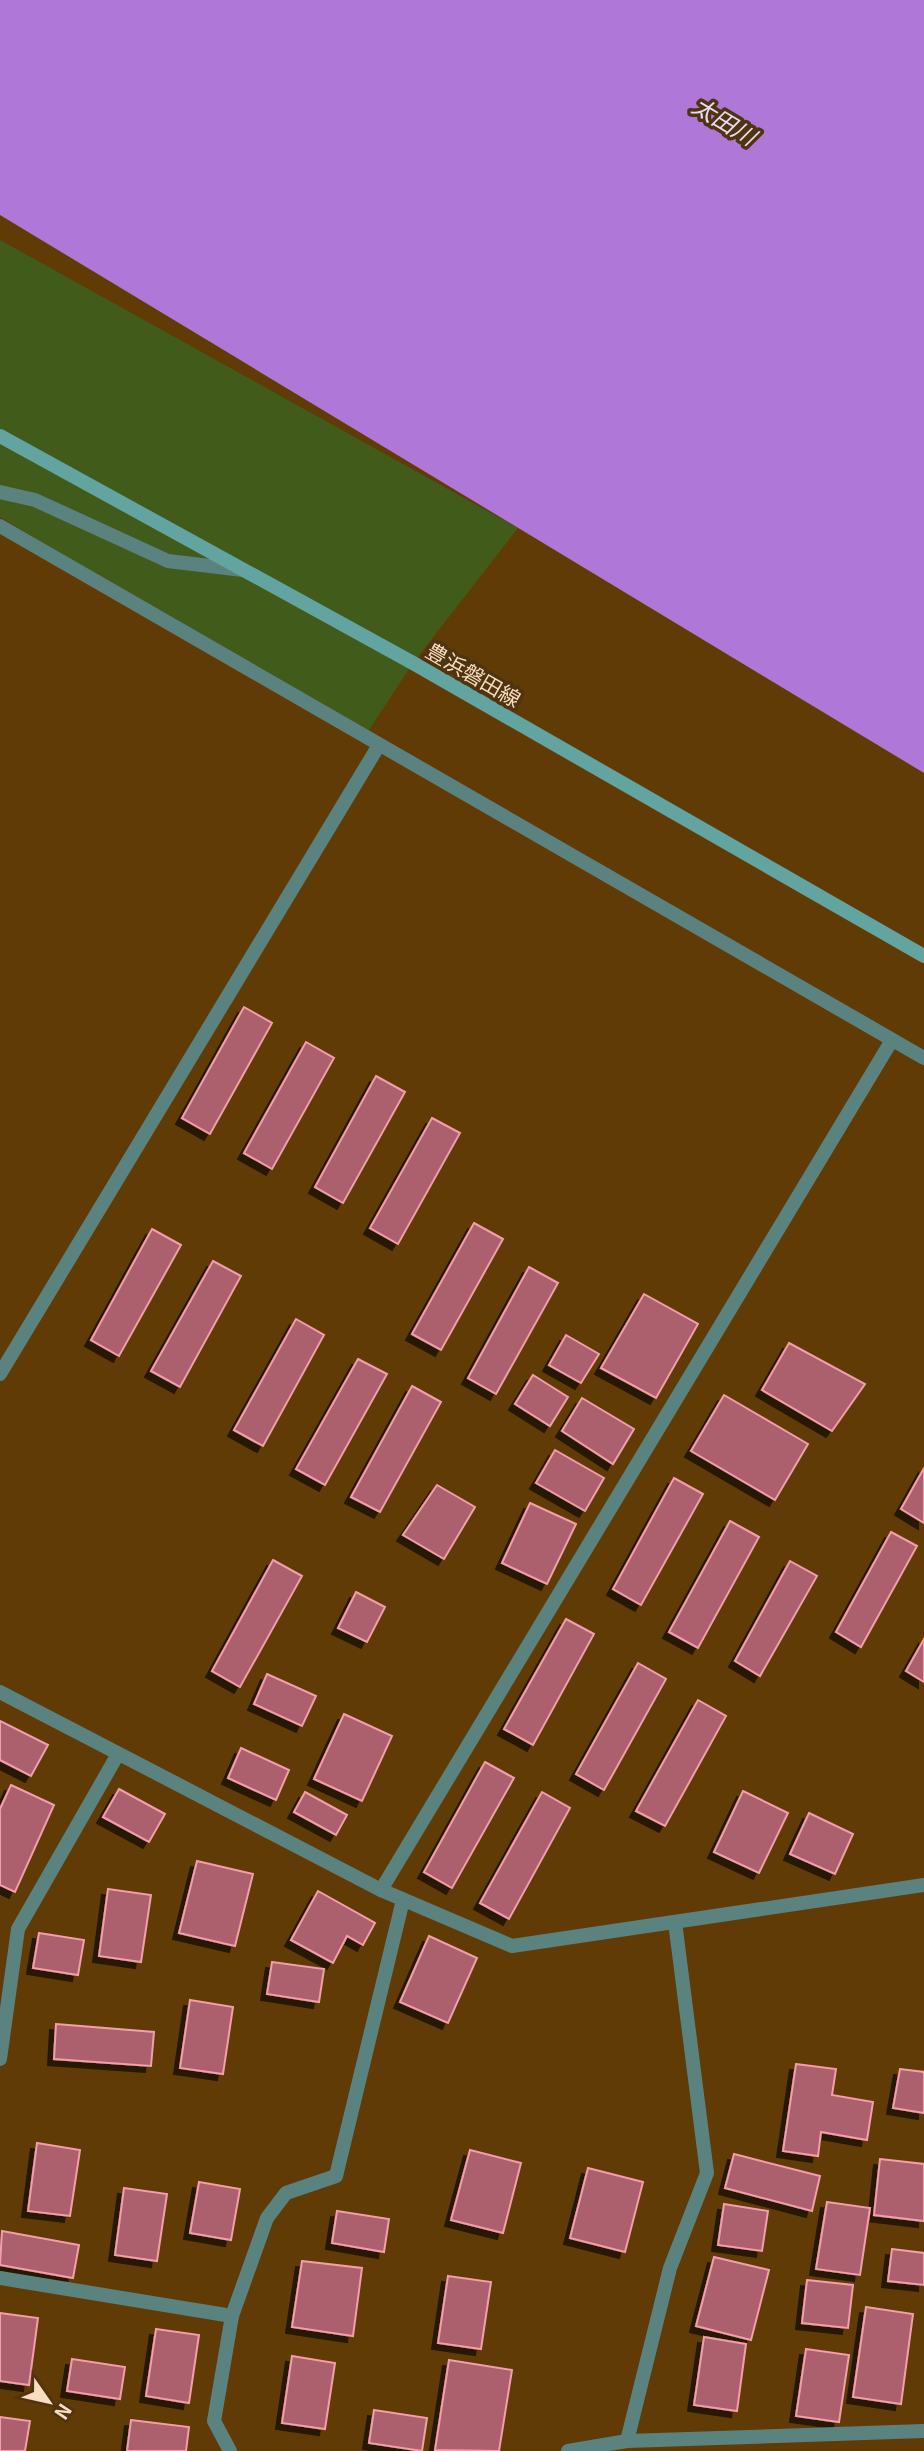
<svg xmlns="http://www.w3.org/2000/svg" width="924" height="2451" font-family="Georgia,'Noto Sans JP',serif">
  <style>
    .green { fill: #415c1a }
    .water { fill: #af78d8 }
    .building { fill: #ac5e6d; stroke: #f39eac; stroke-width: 2; filter: url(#shadow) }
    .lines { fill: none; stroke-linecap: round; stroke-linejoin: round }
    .minor { stroke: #5a8380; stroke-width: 14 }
    .secondary { stroke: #62a5a0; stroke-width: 14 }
    .labels { text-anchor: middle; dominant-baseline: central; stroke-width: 7; stroke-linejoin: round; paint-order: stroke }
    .street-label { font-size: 21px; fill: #f9ddbe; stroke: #4f3412 }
    .water-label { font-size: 23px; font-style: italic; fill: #e9dcf4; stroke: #4f3412 }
  </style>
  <defs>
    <filter id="shadow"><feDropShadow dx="-6" dy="6" stdDeviation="0" flood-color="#0009"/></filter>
  </defs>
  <rect width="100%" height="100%" fill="#603b05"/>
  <!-- green -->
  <path class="green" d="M0,240L518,528L413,663L365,736L0,517Z"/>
  <!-- water -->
  <path class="water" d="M0,0H924V773L0,215Z"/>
  <!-- building -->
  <g class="building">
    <path d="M244,1007L272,1023L210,1134L182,1118Z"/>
    <path d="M306,1042L334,1058L272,1169L244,1153Z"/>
    <path d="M376,1076L405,1092L343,1203L315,1187Z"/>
    <path d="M432,1118L460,1133L398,1244L370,1228Z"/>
    <path d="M474,1223L503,1239L441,1350L412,1334Z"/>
    <path d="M152,1229L181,1245L119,1356L91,1340Z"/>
    <path d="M213,1261L241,1276L180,1387L151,1371Z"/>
    <path d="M529,1267L558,1283L496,1394L468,1378Z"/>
    <path d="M644,1294L698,1324L656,1398L601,1368Z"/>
    <path d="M296,1319L324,1335L263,1446L234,1430Z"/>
    <path d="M566,1335L599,1354L581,1383L549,1365Z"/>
    <path d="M789,1343L865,1384L832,1431L762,1390Z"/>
    <path d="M358,1359L387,1374L325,1485L296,1469Z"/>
    <path d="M533,1375L568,1397L550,1426L515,1404Z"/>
    <path d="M412,1386L441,1402L380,1512L351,1497Z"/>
    <path d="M724,1395L808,1444L775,1500L691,1451Z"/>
    <path d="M582,1398L634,1429L613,1464L562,1431Z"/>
    <path d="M555,1450L604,1478L585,1511L536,1483Z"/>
    <path d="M924,1468V1523L901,1509Z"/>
    <path d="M674,1478L703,1494L641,1605L613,1589Z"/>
    <path d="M437,1485L475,1507L444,1559L403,1535Z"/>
    <path d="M530,1503L576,1524L547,1584L502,1563Z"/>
    <path d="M730,1521L759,1537L698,1648L669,1632Z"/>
    <path d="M891,1532L917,1546L861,1647L836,1632Z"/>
    <path d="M273,1560L302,1576L240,1687L212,1671Z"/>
    <path d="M790,1561L817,1576L760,1676L735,1661Z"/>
    <path d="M356,1592L385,1607L367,1642L338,1628Z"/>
    <path d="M566,1619L594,1634L533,1745L504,1729Z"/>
    <path d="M924,1639V1682L906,1671Z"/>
    <path d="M638,1663L666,1679L604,1790L576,1774Z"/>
    <path d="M267,1674L316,1696L302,1726L254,1704Z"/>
    <path d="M698,1700L726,1716L665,1826L636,1811Z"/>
    <path d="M344,1714L392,1736L362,1801L314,1779Z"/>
    <path d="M0,1721L48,1745L31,1776L0,1760Z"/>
    <path d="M241,1748L289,1770L276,1800L228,1778Z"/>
    <path d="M485,1762L514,1778L452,1888L424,1872Z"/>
    <path d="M11,1785L54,1805L15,1892L0,1885V1809Z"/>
    <path d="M119,1789L165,1814L149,1842L103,1817Z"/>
    <path d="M743,1791L788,1813L759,1873L714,1852Z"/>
    <path d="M305,1792L347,1815L336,1835L294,1812Z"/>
    <path d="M542,1792L570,1808L509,1919L480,1903Z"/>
    <path d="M809,1813L853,1834L835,1874L790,1854Z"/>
    <path d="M197,1861L253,1874L235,1946L179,1933Z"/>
    <path d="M108,1889L151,1895L141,1962L99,1956Z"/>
    <path d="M318,1891L375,1923L363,1945L347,1936L333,1963L291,1940Z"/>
    <path d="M39,1933L84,1940L78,1975L33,1968Z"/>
    <path d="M429,1936L477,1958L448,2023L400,2002Z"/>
    <path d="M272,1962L324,1969L319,2002L267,1994Z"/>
    <path d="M190,2000L233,2007L223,2074L180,2068Z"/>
    <path d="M56,2024L154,2032L151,2066L54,2059Z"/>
    <path d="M796,2064L836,2069L832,2095L873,2102L867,2140L821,2132L818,2156L783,2151Z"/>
    <path d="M900,2069L924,2072V2113L893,2108Z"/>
    <path d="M37,2143L80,2150L70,2216L28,2211Z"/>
    <path d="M470,2150L521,2163L503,2233L451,2220Z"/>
    <path d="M734,2154L820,2176L812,2211L725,2188Z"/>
    <path d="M880,2159L924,2164V2221L874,2215Z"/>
    <path d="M588,2168L643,2182L625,2252L570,2238Z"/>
    <path d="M199,2182L240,2189L231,2240L190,2233Z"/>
    <path d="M124,2188L167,2194L157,2261L115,2255Z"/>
    <path d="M827,2202L870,2208L860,2275L816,2269Z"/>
    <path d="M724,2204L768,2211L762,2251L718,2245Z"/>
    <path d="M337,2211L389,2219L384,2252L332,2243Z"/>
    <path d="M2,2231L79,2245L73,2278L0,2265Z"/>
    <path d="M892,2249L924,2253V2285L888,2281Z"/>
    <path d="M714,2257L769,2270L751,2340L696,2326Z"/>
    <path d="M302,2261L362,2268L353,2336L292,2327Z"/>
    <path d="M448,2276L491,2282L481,2349L438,2343Z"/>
    <path d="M807,2280L853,2285L848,2328L802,2323Z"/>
    <path d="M866,2307L913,2314L901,2404L853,2397Z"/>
    <path d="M0,2313L38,2318L29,2385L0,2381Z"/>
    <path d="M156,2329L199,2335L189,2403L146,2396Z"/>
    <path d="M704,2337L746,2344L737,2411L694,2405Z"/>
    <path d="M806,2349L849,2355L839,2422L796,2416Z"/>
    <path d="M292,2356L335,2363L325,2429L282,2423Z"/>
    <path d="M72,2359L125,2367L120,2399L67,2391Z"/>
    <path d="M449,2360L512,2370L499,2451L435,2450Z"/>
    <path d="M374,2410L427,2418L422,2451L369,2443Z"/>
    <path d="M0,2417L30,2421L25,2451H0Z"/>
    <path d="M131,2420L189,2427L186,2451H127Z"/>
  </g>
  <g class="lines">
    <!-- minor -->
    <g class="minor">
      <path d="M0,492L35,500L168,561L243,570"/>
      <path d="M0,526L924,1058"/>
      <path d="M0,1374L379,745"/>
      <path d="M0,1692L381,1890L512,1946L924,1885"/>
      <path d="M381,1890L892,1040"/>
      <path d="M0,2059L18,1929L118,1754"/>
      <path d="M0,2278L232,2316"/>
      <path d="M627,2441L670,2268L707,2173L675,1922"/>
      <path d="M230,2451L214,2421L232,2316L267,2218L286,2193L336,2176L403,1900"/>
      <path d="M568,2451L627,2441L924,2431"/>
    </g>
    <!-- secondary -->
    <path class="secondary" d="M0,436L413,663L924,956"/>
  </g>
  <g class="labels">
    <!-- street labels -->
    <g class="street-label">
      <text transform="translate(474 674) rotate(30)">豊浜磐田線</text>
    </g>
    <!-- water labels -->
    <g class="water-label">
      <text transform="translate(725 120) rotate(31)">太田川</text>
    </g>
  </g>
  <!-- north arrow -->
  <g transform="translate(49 2402) rotate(124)" stroke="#4f3412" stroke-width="5" paint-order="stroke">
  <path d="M0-5L12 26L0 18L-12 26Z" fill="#f9ddbe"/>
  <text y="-10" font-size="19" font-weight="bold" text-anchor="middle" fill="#f9ddbe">N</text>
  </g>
</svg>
